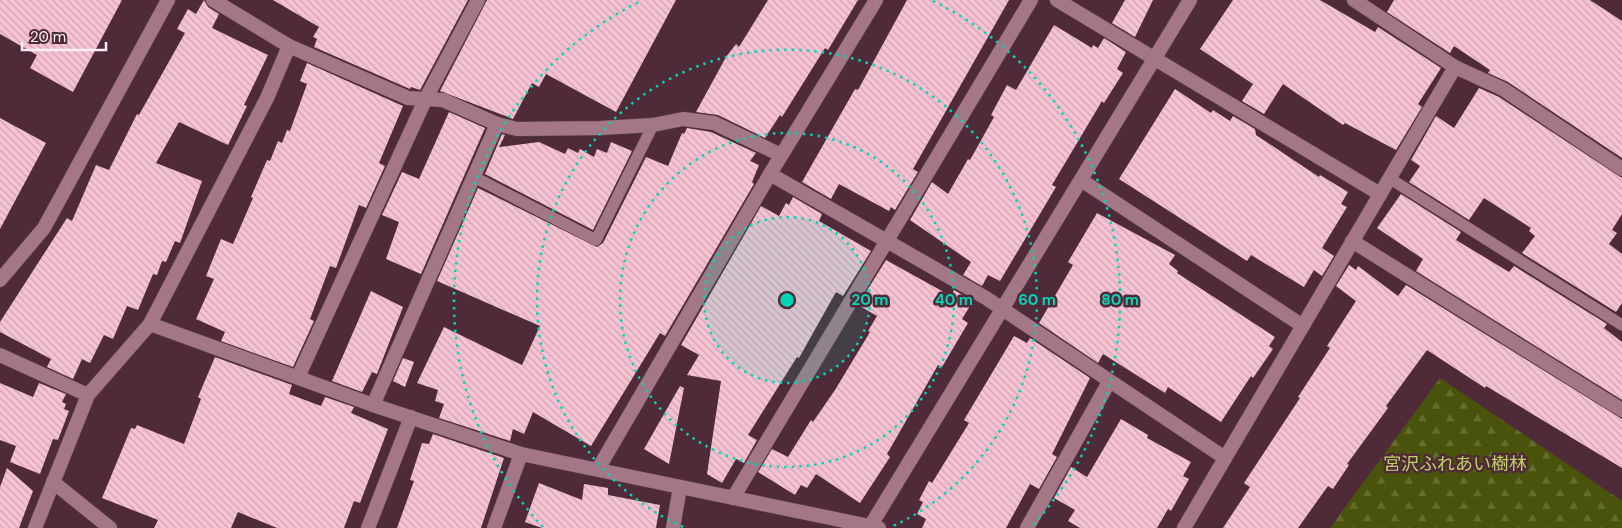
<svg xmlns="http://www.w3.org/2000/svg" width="1622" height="528" font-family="'DM Sans','Noto Sans JP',sans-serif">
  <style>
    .forest { fill: url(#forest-firs) }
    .building { fill: url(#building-back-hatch) }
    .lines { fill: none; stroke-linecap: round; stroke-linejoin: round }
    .service-casing { stroke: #644752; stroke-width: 12 }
    .minor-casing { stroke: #644752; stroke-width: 15 }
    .service { stroke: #a37786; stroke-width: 11 }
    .minor { stroke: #a37786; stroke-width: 14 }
    .ring { fill: none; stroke: #04d5b6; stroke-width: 2.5; stroke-dasharray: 2.5 5 }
    .labels { text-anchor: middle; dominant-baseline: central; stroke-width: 5; stroke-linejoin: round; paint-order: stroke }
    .park-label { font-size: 18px; fill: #bed063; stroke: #4f2a38 }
    .centre { fill: #04d5b6; stroke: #4f2a38; stroke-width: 2.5 }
    .ring-label { font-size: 15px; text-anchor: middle; font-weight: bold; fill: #04d5b6; stroke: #4f2a38; stroke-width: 5; stroke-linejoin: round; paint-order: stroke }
  </style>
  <defs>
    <pattern id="forest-firs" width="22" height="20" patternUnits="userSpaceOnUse" patternTransform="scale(1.25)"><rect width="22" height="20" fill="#4a530b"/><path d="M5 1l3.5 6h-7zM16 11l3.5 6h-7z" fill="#656c2f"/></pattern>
    <pattern id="building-back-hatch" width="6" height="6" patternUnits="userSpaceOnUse" patternTransform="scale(1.25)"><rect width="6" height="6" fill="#f7c2d3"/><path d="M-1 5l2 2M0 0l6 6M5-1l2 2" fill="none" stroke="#cca4b0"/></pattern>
  </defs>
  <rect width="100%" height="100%" fill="#4f2a38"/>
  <!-- forest -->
  <path class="forest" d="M1440,378L1622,501V528H1330Z"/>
  <!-- building -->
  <g class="building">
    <path d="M0,0H122L73,92L30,68L37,55L0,34Z"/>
    <path d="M204,0L208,7L219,14L212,28L268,55L244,105L247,106L228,145L179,122L156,163L202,181L180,243L175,241L166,262L162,261L157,275L153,274L138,310L127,306L113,339L104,335L90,363L82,359L73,379L47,367L51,359L0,332V322L67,218L72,221L96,165L109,170L137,114L139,115L185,33L177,29L188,9L196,14Z"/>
    <path d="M273,0H468L420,90L411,87L410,89L314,47L317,39L313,37L319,27Z"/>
    <path d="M487,0H676L616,112L546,74L539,87L532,83L513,119L440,91Z"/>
    <path d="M768,0H858L828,50L825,48L782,117L780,115L765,138L718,115L696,112L726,57L736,44L739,47Z"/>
    <path d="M907,0H1009L913,169L918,172L895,210L891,207L889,211L839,184L831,199L802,182L855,89L858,90Z"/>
    <path d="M1125,0H1153L1135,37L1112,23Z"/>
    <path d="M1233,0H1320L1375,32L1378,27L1441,68L1418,104L1422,107L1396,150L1345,123L1343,125L1283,84L1264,114L1242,101L1253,84L1200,49Z"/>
    <path d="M1394,0H1590L1622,21V158L1508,82L1488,73L1490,70L1454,46L1450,53L1387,12Z"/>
    <path d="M1054,25L1092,48L1093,45L1098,48L1104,38L1126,52L1117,69L1123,73L1104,103L1102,101L1052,185L1056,187L1000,281L988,275L982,286L963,275L971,262L910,220L932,182L948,194L968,159L970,160L994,117L991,115L1007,85L1016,90Z"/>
    <path d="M307,63L403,106L379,163L385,166L366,208L359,205L336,268L330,266L310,319L314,321L293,367L221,341L225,332L196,319L214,279L206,276L221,239L233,244L253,198L251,197L267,160L270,161L278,141L282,143L287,130L290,131L307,84L300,81Z"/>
    <path d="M1479,88L1499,97L1622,178V214L1612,230L1617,233L1609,244L1622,254V303L1616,312L1522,253L1535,236L1529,231L1531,228L1484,198L1469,220L1409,182L1420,166L1411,160L1436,116L1454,128Z"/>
    <path d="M1175,89L1211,113L1213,110L1230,121L1233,116L1255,129L1256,135L1319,177L1320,175L1348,192L1341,204L1347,207L1322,248L1334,256L1322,276L1314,270L1304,287L1251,255L1247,261L1119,179Z"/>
    <path d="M449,112L485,128L421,274L386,259L399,222L382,215L402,172L419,179Z"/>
    <path d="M0,118L46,143L0,229Z"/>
    <path d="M687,128L711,132L756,153L750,161L759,165L752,182L754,184L665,336L660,333L591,446L533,412L524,434L513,429L510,441L439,418L444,404L435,401L438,390L417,383L444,327L522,365L540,326L437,281L478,188L597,247L603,243L646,157L668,166L682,133L684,134Z"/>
    <path d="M502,134L505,135L499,147L539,142L565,154L568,148L578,153L580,149L594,157L597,149L607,153L611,142L632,151L593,230L485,174Z"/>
    <path d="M1401,194L1461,232L1456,240L1509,272L1514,266L1607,324L1604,328L1622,342V400L1416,271L1423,259L1377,228Z"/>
    <path d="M793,197L822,214L819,221L871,251L843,296L836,292L799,358L797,357L748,435L757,440L744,463L736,459L722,483L707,474L721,381L687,375L699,355L681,345L761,206L779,216L786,203L789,205Z"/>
    <path d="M1097,213L1175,255L1169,264L1178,271L1177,273L1275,337L1269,346L1273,349L1253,378L1251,376L1221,422L1168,387L1165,393L1103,354L1098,363L1039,323L1073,265L1068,262Z"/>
    <path d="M886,260L951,296L954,290L973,301L962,319L968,323L942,367L938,365L887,454L890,457L860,503L816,474L807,488L801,485L795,495L758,472L772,449L788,457L811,420L813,422L835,390L870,332L868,331L877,316L858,305Z"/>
    <path d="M1349,265L1356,270L1358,266L1398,296L1406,285L1622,419V468L1486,386L1485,388L1427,350L1386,406L1388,408L1347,464L1349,465L1333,489L1328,486L1298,528H1223L1250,487L1244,483L1300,398L1298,397L1330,348L1327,346L1356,301L1336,286Z"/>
    <path d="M371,291L403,307L377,374L372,372L362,392L332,381Z"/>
    <path d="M1014,336L1027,343L1030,338L1090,378L1052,454L1057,457L1039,489L1030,484L1006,528H922L926,519L917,514L923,502L919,500L929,481L932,483L969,423L964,420Z"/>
    <path d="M215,357L292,385L289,394L321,406L325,397L354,407L351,413L388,429L360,503L354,501L344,528H277L238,512L231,528H154L158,520L102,498L131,428L135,429L137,425L184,444L201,399L198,397Z"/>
    <path d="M403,358L414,362L405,387L393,381Z"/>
    <path d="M0,383L33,397L39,383L66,394L62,402L66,404L64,409L69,411L58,440L53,439L40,474L10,462L16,446L0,440Z"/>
    <path d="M680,386L684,388L669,464L644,449Z"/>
    <path d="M1121,419L1148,435L1147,438L1191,462L1183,476L1189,479L1171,511L1168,509L1157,528H1080L1068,521L1075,510L1054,498L1071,467L1087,477Z"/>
    <path d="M433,434L504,458L481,528H397L414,481L410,480L422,443L429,444Z"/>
    <path d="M7,468L33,491L19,528H0V487Z"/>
    <path d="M539,483L582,500L584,484L608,488V495L660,505L656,528H542L525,522Z"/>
  </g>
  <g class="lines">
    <defs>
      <g id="service">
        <path d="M474,177L596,240L653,125"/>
        <path d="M1389,178L1622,325"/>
      </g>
      <g id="minor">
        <path d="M213,0L289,46L408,98L443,100L497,124L517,129L601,128L653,125L683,119L714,123L781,155"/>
        <path d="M1057,0L1380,194"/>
        <path d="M1354,0L1455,67L1503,89L1622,169"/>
        <path d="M770,174L986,298L1225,458"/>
        <path d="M1081,180L1303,326"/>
        <path d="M1352,241L1622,410"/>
        <path d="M0,280L44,228L168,0"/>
        <path d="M150,324L373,405L521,454L879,528"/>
        <path d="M0,355L88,395"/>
        <path d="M298,377L426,98L478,0"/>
        <path d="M373,405L497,124"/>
        <path d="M598,469L770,174L876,0"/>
        <path d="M53,482L110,528"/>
        <path d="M733,498L1031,0"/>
        <path d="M871,525L1190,0"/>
        <path d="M35,528L88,395L150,324L267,98L289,46"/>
        <path d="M368,528L411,417"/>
        <path d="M494,528L521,454"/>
        <path d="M673,528L680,487"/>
        <path d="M1027,528L1109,382"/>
        <path d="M1184,528L1455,67"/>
      </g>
    </defs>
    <!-- service casing -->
    <use href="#service" class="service-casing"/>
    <!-- minor casing -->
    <use href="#minor" class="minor-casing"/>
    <!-- service -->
    <use href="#service" class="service"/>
    <!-- minor -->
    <use href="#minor" class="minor"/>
  </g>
  <!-- distance rings -->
  <circle cx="787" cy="300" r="83" fill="#04d5b6" fill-opacity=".12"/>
  <g class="ring">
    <circle cx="787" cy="300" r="83"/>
    <circle cx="787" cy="300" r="167"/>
    <path d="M683 527A250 250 0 1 1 891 527"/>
    <path d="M543 527A333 333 0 0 1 641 1M933 1A333 333 0 0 1 1031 527"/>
  </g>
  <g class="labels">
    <!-- park labels -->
    <g class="park-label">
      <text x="1455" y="464">宮沢ふれあい樹林</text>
    </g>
  </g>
  <circle cx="787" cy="300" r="8" class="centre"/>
  <g class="ring-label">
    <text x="870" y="305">20 m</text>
    <text x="954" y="305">40 m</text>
    <text x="1037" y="305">60 m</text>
    <text x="1120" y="305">80 m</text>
  </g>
  <!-- scale -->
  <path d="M22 42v8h84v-8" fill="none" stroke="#feeff3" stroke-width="2.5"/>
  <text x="30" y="42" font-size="15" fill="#feeff3" stroke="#4f2a38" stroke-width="4" paint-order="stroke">20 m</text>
</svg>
